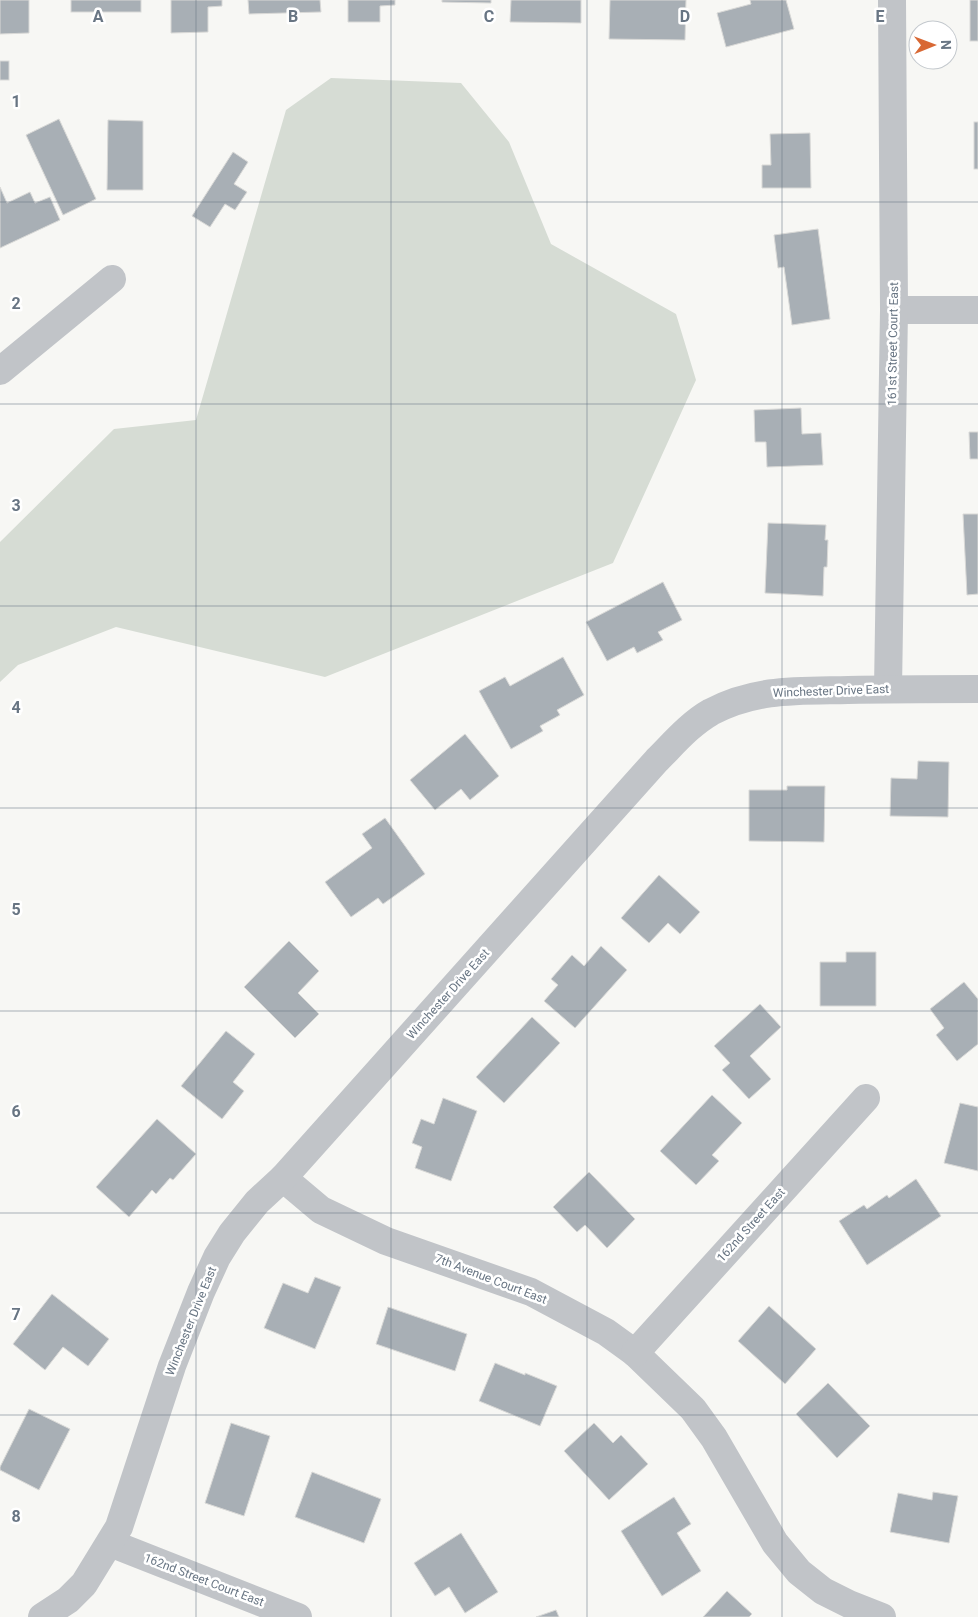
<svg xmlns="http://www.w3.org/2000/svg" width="978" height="1617" font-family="Roboto,sans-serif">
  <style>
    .green { fill: #d6dcd4 }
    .building { fill: #a8afb5; stroke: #d9d9d7 }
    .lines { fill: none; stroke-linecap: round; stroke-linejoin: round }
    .minor { stroke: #c1c4c8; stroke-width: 28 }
    .grid { fill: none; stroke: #687583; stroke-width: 1; stroke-opacity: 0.55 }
    .labels { text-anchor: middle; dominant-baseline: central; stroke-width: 5; stroke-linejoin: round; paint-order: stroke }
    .street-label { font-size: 12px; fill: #687583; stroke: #fff }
    .grid-label { font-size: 16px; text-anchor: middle; font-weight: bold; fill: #687583; stroke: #fff; stroke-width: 5; stroke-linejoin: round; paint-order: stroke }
  </style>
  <rect width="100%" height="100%" fill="#f7f7f4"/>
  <!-- green -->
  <path class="green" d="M331,78L461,83L509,142L551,244L676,314L696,380L613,563L325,677L116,627L18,665L0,682V542L114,429L196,420L286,110Z"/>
  <!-- building -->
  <g class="building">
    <path d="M0,0H29V33L0,34Z"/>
    <rect x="71" y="0" width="70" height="12"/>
    <path d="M171,0H222V6L208,7V32L171,33Z"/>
    <path d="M248,0H320L321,12L249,14Z"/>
    <path d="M348,0H395V5L380,6V22H348Z"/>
    <path d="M442,0H491V3L442,2Z"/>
    <path d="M511,0H581V23L510,22Z"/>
    <path d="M610,0H686L685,40L609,39Z"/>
    <path d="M750,0H786L794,29L726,47L717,13L751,4Z"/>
    <rect x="970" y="0" width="8" height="41"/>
    <rect x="0" y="61" width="9" height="19"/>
    <path d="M59,119L96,199L63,215L26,135Z"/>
    <path d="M108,120L143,121V190H107Z"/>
    <rect x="974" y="122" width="4" height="47"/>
    <path d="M810,133L811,188H762V165H771L770,134Z"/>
    <path d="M233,152L248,162L234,184L247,192L235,210L225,204L210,227L192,216Z"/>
    <path d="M0,187L7,203L30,192L35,203L50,197L60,220L0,248Z"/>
    <path d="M818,229L830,319L792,325L784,267L778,268L774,235Z"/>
    <path d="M801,408L802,434L821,433L823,465L767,467L766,442H755L754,410Z"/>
    <path d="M969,432H978V459H970Z"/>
    <path d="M963,514H978V594L967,595Z"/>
    <path d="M768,523L826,525L825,540H828L827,567H824L823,596L765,593Z"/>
    <path d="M663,582L682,620L658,632L663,640L637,653L634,647L607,661L586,622Z"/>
    <path d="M563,657L584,695L557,710L560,715L540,726L543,731L511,749L479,691L505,677L510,686Z"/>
    <path d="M465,734L499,776L470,800L461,789L435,810L410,780Z"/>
    <path d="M918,761L949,762L948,817L890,816L891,778L917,779Z"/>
    <path d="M787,786H825L824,842L749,841V790H787Z"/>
    <path d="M385,818L425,874L383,904L378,898L351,917L325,882L372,848L362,834Z"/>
    <path d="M659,875L700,912L680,934L668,923L649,943L621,918Z"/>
    <path d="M289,941L319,971L298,993L319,1014L295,1038L244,987Z"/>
    <path d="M601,946L627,970L575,1028L544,1001L558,985L551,979L572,955L584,966Z"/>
    <path d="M846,952H876V1006H820V962H846Z"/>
    <path d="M964,982L978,999V1044L957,1061L936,1035L944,1028L930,1009Z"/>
    <path d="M760,1004L781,1027L750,1056L771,1079L749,1099L722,1070L730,1063L714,1046Z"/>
    <path d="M532,1017L560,1043L504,1103L476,1077Z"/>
    <path d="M226,1031L255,1054L233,1082L244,1091L222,1119L181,1086Z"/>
    <path d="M712,1095L742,1123L712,1155L719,1161L696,1185L660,1151Z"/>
    <path d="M443,1098L477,1111L451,1181L415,1168L422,1147L412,1143L421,1119L434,1124Z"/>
    <path d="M960,1103L978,1107V1171L944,1163Z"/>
    <path d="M157,1119L196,1154L173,1180L170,1178L156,1194L152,1190L129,1217L96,1187Z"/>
    <path d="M589,1172L635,1219L607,1248L585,1225L577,1232L553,1207Z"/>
    <path d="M916,1179L941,1216L867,1265L839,1221L864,1205L867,1209L887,1195L889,1198Z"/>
    <path d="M315,1277L341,1287L315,1349L264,1328L283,1283L308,1293Z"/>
    <path d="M52,1294L109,1339L88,1366L63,1347L45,1370L13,1344Z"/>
    <path d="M769,1306L816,1349L785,1384L738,1341Z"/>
    <path d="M388,1307L467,1334L455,1371L376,1344Z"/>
    <path d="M495,1363L525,1375V1373L557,1386L540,1426L479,1401Z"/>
    <path d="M828,1383L870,1426L837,1458L796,1414Z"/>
    <path d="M29,1409L70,1429L39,1490L0,1470V1467Z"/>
    <path d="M231,1423L270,1436L244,1516L205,1503Z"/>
    <path d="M594,1423L613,1443L621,1435L648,1464L609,1500L564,1451Z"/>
    <path d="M312,1472L381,1499L364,1543L295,1517Z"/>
    <path d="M933,1492L958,1496L949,1543L890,1532L898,1493L932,1500Z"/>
    <path d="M674,1497L691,1524L677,1533L701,1571L662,1596L621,1531Z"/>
    <path d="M461,1533L498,1592L465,1613L449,1587L435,1596L414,1563Z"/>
    <path d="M727,1591L752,1614L749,1617H703Z"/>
    <path d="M556,1610L559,1617H536Z"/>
  </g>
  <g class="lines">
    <!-- minor -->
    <g class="minor">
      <path d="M894,310H978"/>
      <path d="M0,371L112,279"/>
      <path d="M888,689L894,310L892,0"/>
      <path d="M283,1178L321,1210L386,1241L531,1292L606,1332L635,1353L693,1409L714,1438L775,1543L799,1572L823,1591L849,1604L882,1617"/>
      <path d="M635,1353L866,1098"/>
      <path d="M110,1543L298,1617"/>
      <path d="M42,1617L68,1600L84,1584L119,1527L172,1366L201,1292L217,1257L232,1233L257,1202L283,1178L657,760C674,743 690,724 711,712C756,688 800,691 848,690C892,689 935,689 978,689"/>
    </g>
  </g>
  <!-- grid -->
  <path class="grid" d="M196,0V1617M391,0V1617M587,0V1617M782,0V1617M0,202H978M0,404H978M0,606H978M0,808H978M0,1011H978M0,1213H978M0,1415H978"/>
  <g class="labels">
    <!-- street labels -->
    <g class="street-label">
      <text transform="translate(893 344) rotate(-89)">161st Street Court East</text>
      <text transform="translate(831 691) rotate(-2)">Winchester Drive East</text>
      <text transform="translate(448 994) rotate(-48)">Winchester Drive East</text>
      <text transform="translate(751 1225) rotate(-48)">162nd Street East</text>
      <text transform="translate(491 1279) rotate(21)">7th Avenue Court East</text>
      <text transform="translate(191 1321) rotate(-68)">Winchester Drive East</text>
      <text transform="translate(204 1580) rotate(21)">162nd Street Court East</text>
    </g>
  </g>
  <g class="grid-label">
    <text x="98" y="22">A</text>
    <text x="293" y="22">B</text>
    <text x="489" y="22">C</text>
    <text x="685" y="22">D</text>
    <text x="880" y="22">E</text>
    <text x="16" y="107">1</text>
    <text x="16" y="309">2</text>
    <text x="16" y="511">3</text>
    <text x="16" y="713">4</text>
    <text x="16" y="915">5</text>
    <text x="16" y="1117">6</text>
    <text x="16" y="1320">7</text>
    <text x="16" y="1522">8</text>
  </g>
  <!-- north arrow -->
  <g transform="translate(933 45) rotate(89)"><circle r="24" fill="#ffffff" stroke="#c3c8cd"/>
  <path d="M0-4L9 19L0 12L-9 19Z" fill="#d86834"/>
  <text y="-8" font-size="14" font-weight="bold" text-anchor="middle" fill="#687583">N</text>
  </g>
</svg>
